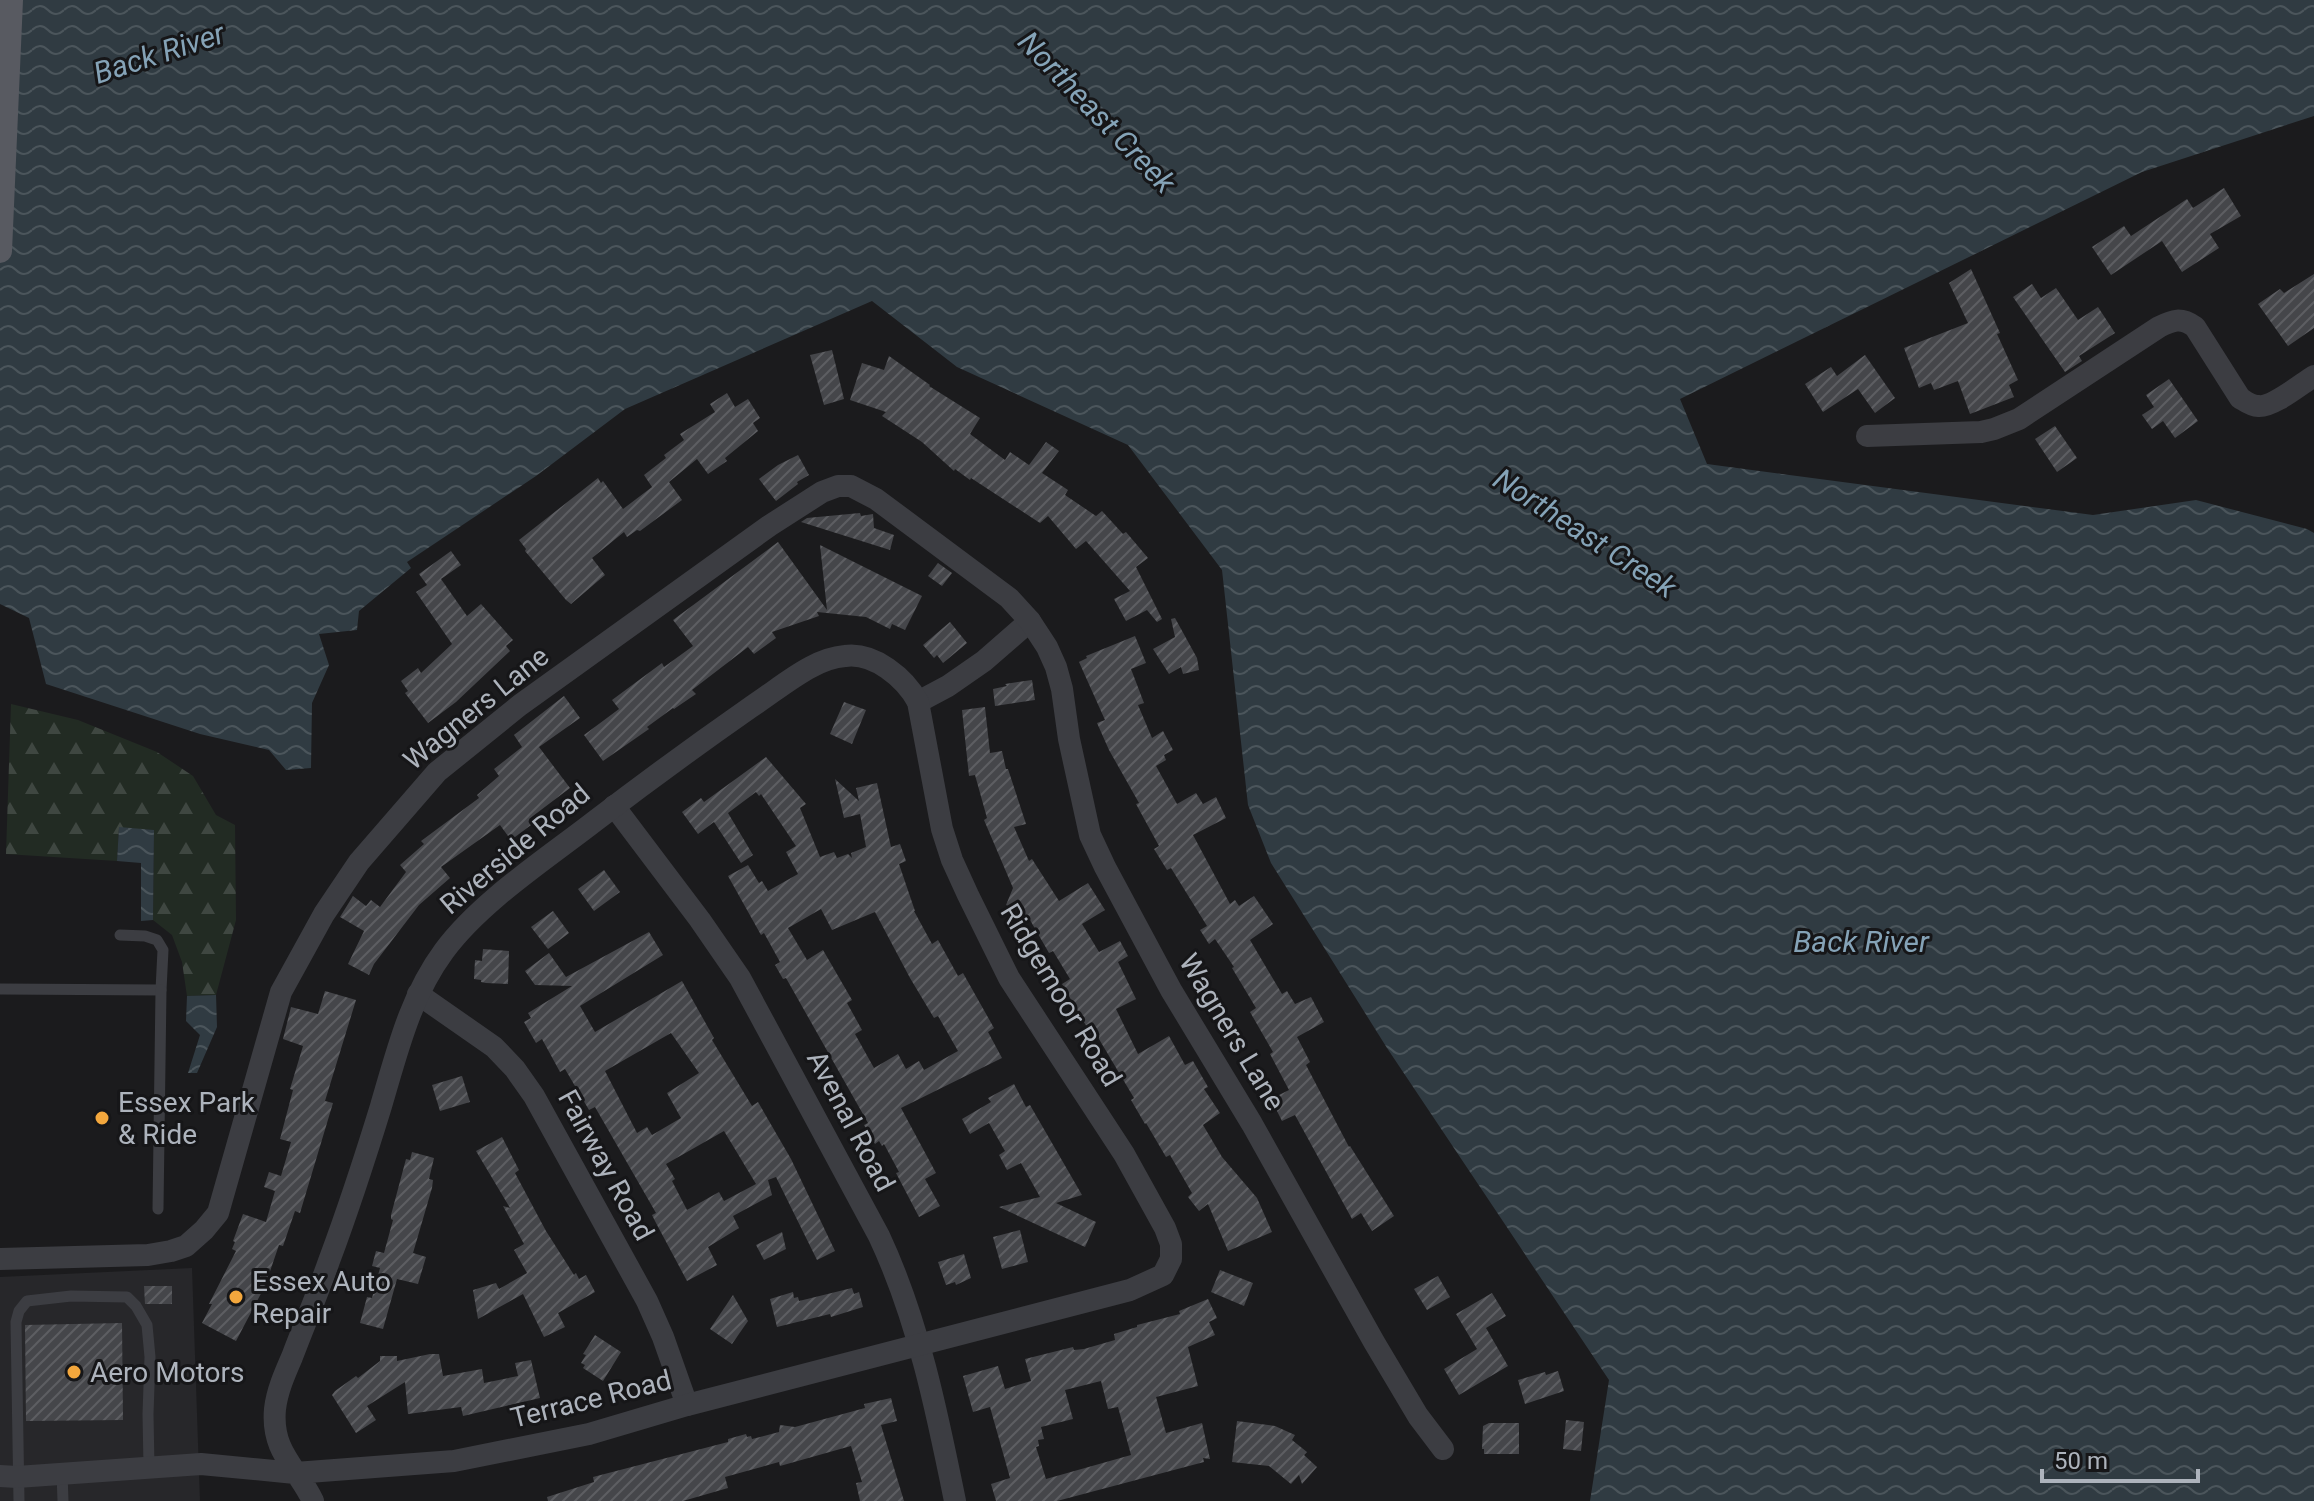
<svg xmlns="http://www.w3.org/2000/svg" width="2314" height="1501" font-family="Roboto,sans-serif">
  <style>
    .built { fill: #27272a }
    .forest { fill: url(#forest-firs) }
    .water { fill: url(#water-waves) }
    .building { fill: url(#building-hatch); fill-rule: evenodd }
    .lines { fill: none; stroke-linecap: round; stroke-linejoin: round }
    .service { stroke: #3c3d42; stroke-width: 11 }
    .minor { stroke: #3c3d42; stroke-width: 22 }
    .primary { stroke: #585a61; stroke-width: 24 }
    .poi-dot { fill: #f3a73d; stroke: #161618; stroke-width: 3 }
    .labels { text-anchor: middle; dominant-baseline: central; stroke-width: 6; stroke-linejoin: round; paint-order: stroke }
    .street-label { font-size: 28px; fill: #adb3bc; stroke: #161618 }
    .poi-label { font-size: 28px; fill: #adb3bc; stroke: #161618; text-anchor: start }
    .water-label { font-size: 30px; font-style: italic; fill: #85a3b7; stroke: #161618 }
  </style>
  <defs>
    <pattern id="forest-firs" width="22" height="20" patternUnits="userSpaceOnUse" patternTransform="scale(2)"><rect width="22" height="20" fill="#222b23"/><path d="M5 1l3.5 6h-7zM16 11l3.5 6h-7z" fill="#3f4741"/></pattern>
    <pattern id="water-waves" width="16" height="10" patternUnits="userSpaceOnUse" patternTransform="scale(2)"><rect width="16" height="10" fill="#303b42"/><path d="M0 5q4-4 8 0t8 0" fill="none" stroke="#4b555b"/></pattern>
    <pattern id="building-hatch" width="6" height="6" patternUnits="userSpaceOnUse" patternTransform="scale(2)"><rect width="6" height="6" fill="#45464a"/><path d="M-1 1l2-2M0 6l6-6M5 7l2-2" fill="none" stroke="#5d5e62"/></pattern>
  </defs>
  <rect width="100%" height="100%" fill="#1b1b1d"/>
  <!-- built -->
  <path class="built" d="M192,1268L200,1501H0V1277Z"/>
  <!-- forest -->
  <path class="forest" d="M11,704L78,720L157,752L193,776L216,815L235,825L236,920L216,995L187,996L182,962L172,935L153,920L154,830L119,828L117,861L6,854Z"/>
  <!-- water -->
  <g class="water">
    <path d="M0,0H2314V116L2142,172L1680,399L1707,464L2093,515L2196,500L2307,529L2314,533V1501H1590L1609,1380L1387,1048L1271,863L1248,805L1222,570L1128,445L957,367L872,301L625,409L536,476L407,562L411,568L359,611L357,630L319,634L329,665L312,703L311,768L286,770L269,750L200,734L46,684L29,618L0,604Z"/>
    <path d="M119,827L154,830L153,920L141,921V863L117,861Z"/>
    <path d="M216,995L217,1027L197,1073H188L200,1035L186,1021L187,996Z"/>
  </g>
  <!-- building -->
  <g class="building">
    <path d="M2224,188L2241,216L2210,234L2219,248L2182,272L2162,241L2111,275L2092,247L2124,226L2131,236L2187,199L2193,208Z"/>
    <path d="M1971,269L2000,333L1997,334L2018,380L2009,385L2014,397L1970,414L1958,381L1934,390L1931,383L1919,388L1904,348L1968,323L1949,283Z"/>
    <path d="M2314,274V328L2288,346L2258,304L2280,289L2284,293Z"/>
    <path d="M2032,284L2041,298L2056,288L2078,320L2098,307L2115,333L2079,356L2082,361L2065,372L2013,297Z"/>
    <path d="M832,350L844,399L824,405L810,355Z"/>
    <path d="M1865,355L1895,398L1875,413L1858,389L1823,412L1805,384L1831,367L1837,376Z"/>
    <path d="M889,356L930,385L929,386L980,418L970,434L1005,460L1010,452L1029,465L1046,442L1059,451L1042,473L1068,490L1065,495L1096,516L1102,511L1123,534L1126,532L1148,558L1136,567L1162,619L1157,622L1147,610L1126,621L1114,599L1130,591L1086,541L1076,549L1048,516L1040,523L971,478L970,480L955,469L954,471L922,442L882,416L886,412L850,400L862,363L884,370Z"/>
    <path d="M2169,379L2198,421L2175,438L2163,421L2152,429L2142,415L2154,407L2146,395Z"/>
    <path d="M727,393L735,407L748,399L760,418L753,423L758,431L725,458L727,461L708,474L697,459L669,482L682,500L640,531L637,530L627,537L624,532L592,558L605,575L571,604L566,600L525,551L526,549L519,540L598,478L601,483L603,481L623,509L652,487L644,475L666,458L664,455L684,440L680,434L715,412L710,404Z"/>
    <path d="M2055,426L2077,458L2057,472L2035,439Z"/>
    <path d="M798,455L809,475L797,482L798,484L776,501L759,479L778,465Z"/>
    <path d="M860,513L861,516L873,514L874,528L894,535L890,550L801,522L807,518Z"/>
    <path d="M778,542L827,610L820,545L922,596L905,630L892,624L890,629L866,617L817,612L819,616L772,632L776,638L754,654L748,647L692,690L696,694L674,709L673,708L647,727L649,729L603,761L584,735L619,709L612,700L662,663L664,667L693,646L673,620Z"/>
    <path d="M451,551L461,565L441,579L467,616L481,604L513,640L506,646L510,651L456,702L428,723L405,693L408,691L401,681L418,668L421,673L452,644L416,592L427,585L419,574Z"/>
    <path d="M938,563L952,573L942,586L928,576Z"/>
    <path d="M1175,618L1197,658L1199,670L1183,674L1181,667L1169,674L1153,649L1175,637L1171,619Z"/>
    <path d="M950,622L967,643L943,663L937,655L934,658L923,645Z"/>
    <path d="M1135,636L1146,663L1131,669L1144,703L1138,705L1152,738L1163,731L1173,750L1164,755L1166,760L1156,766L1177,804L1196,793L1203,804L1216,797L1226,818L1193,835L1230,904L1235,900L1239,906L1254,896L1273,924L1250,940L1282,994L1287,991L1295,1004L1311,997L1324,1022L1297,1037L1310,1062L1306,1065L1349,1147L1350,1146L1394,1216L1372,1231L1361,1213L1352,1219L1295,1115L1282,1121L1271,1099L1289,1090L1270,1054L1273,1052L1250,1012L1256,1008L1232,968L1234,967L1215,939L1209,944L1200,930L1207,926L1171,868L1167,870L1154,849L1159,846L1136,804L1139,803L1109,750L1097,723L1105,720L1079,662L1087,658L1086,656Z"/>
    <path d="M1032,680L1035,700L995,706L993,689L1007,686L1005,684Z"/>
    <path d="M564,696L580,718L539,747L570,788L529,819L531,825L511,840L500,825L441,867L450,878L419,905L374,964L369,975L348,964L364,931L340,917L353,896L366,906L371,900L380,907L406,872L400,865L424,844L421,841L479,798L477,795L499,776L494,769L522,747L514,735Z"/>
    <path d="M844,702L866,710L852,744L830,734Z"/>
    <path d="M985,707L990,753L1002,751L1006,769H1008L1026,824L1014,827L1029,861L1032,859L1059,901L1088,883L1105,910L1082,924L1099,952L1120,941L1128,956L1118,962L1136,999L1116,1009L1138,1054L1169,1036L1185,1065L1193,1061L1208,1087L1204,1089L1220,1113L1203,1125L1222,1157L1257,1198L1272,1232L1228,1251L1208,1204L1199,1211L1188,1197L1192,1193L1170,1155L1166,1157L1146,1123L1145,1124L1131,1100L1134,1098L1096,1034L1092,1036L1062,984L1070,979L1053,951L1049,953L1030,920L1026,922L1020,912L1006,905L1013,888L984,820L987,818L975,775L969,776L962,710Z"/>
    <path d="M766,757L806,804L800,808L820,857L834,852L837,858L848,854L852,858L851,853L866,847L860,814L844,818L835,779L859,801L856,788L877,783L891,847L900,844L906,861L899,864L915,911H914L932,944L938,940L958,976L963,973L994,1028L988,1032L1002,1058L901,1108L936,1173L925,1179L940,1206L919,1217L896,1173L899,1172L884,1144L882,1146L879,1141L875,1144L864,1125L868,1123L786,978L783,979L775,965L780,962L764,933L761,935L728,876L748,865L759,883L762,881L768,891L798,874L786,852L796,846L761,794L759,796L756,792L728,813L753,855L741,863L714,822L698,834L682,812L701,798L704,802ZM821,909L832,930L875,912L910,978L934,1018L938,1016L958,1051L924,1070L919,1061L906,1069L898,1054L874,1068L855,1034L862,1030L847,1003L852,1000L823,950L807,960L788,928Z"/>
    <path d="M604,870L620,892L594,911L578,889Z"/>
    <path d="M553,911L569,933L548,949L531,927Z"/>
    <path d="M649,932L663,955L580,1006L595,1032L682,981L714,1038L712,1040L752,1106L758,1102L791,1159L835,1251L817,1260L776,1177L768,1180L772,1195L733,1216L739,1228L708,1247L717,1265L687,1281L656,1223L652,1215L656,1213L595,1107L589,1110L565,1069L560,1072L542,1039L536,1043L524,1022L531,1018L528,1013L572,986L535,985L525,971L549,953L566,977ZM671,1033L699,1073L667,1093L681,1118L652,1135L647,1127L637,1133L605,1071ZM724,1131L756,1184L724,1201L719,1192L687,1210L672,1181L675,1179L666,1164Z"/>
    <path d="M483,949L509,951L508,984L486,983L481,982V980L474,979L475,960L482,961Z"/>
    <path d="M325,991L356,1000L325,1101L333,1103L300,1213L295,1211L283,1246L279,1245L265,1286L236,1341L202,1323L212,1304H209L236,1251L232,1249L235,1242L233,1241L243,1214L266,1222L275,1191L264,1187L269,1172L281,1176L291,1142L280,1139L293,1090L290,1089L303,1046L283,1039L291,1007L318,1014Z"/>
    <path d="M462,1076L470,1102L440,1111L432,1085Z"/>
    <path d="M1014,1084L1026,1107L1030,1105L1082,1195L1056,1203L1096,1222L1085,1247L999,1207L1040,1197L1021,1163L1007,1170L999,1155L1005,1151L989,1123L970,1134L962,1119L991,1102L988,1098Z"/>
    <path d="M502,1137L519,1170L515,1173L546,1231L574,1275L576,1273L579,1279L586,1275L595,1292L558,1313L565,1327L544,1337L523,1294L478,1319L473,1290L496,1283L499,1289L527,1273L514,1250L524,1244L503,1206L510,1208L476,1151Z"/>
    <path d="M412,1152L434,1158L429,1179L433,1180L432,1188L413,1253L426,1257L418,1284L397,1279L383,1329L360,1323L367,1297L372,1298L380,1268L372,1266L376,1251L384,1253L393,1220L391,1219V1215L406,1159L410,1160Z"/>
    <path d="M1020,1230L1028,1262L1002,1269L993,1237Z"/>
    <path d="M782,1232L786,1249L764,1260L756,1245Z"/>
    <path d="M964,1254L971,1278L956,1285L955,1282L946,1285L938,1262Z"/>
    <path d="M1220,1270L1253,1283L1244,1306L1211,1292Z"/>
    <path d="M1438,1276L1450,1297L1427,1310L1414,1289Z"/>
    <path d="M144,1286H172V1304H145Z"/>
    <path d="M852,1288L854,1294L859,1292L863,1307L831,1317L830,1314L777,1327L770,1299L793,1292L794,1298L798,1297L799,1301Z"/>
    <path d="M1492,1293L1506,1316L1486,1328L1508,1366L1459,1395L1444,1369L1477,1349L1456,1314Z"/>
    <path d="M733,1295L748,1321L732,1344L710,1329Z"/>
    <path d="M1208,1299L1217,1318L1209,1322L1215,1335L1188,1347L1198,1386L1156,1397L1166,1433L1202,1423L1210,1459L1203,1458L1204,1462L1057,1501H996L991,1484L1010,1478L990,1407L973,1412L963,1376L998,1366L1005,1389L1031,1381L1025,1359L1073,1347L1074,1350L1084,1349L1115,1340L1114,1334L1137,1327V1325L1180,1314L1179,1311ZM1101,1381L1108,1409L1118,1407L1131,1455L1046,1479L1036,1447L1039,1446L1038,1440L1044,1439L1041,1427L1073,1419L1065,1390Z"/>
    <path d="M122,1323L123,1420L26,1421L25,1325Z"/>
    <path d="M595,1335L621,1352L603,1381L583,1368L585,1365L581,1363L586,1355L583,1354Z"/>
    <path d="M430,1354H439L443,1376L482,1369L484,1383L518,1376L515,1363L531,1360L540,1398L463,1416L461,1407L408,1414L405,1382L367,1406L376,1420L356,1433L332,1395L335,1391L356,1376L358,1378L380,1361V1356H397V1361Z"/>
    <path d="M1558,1371L1564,1391L1525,1404L1518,1380L1545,1372L1546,1375Z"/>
    <path d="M891,1398L897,1421L881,1425L904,1501H860L856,1483L862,1482L851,1446L780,1466L779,1462L725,1477L728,1488L683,1501H548L547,1497L594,1482L593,1477L728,1442V1439L746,1434L747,1437L751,1436L752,1439L779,1432L780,1425L795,1427L865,1408L864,1404Z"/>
    <path d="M1566,1420L1584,1422L1581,1451L1563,1449Z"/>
    <path d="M1237,1421L1275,1426L1295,1435L1292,1440L1307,1452L1304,1455L1317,1467L1302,1484L1299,1475L1291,1484L1269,1466L1232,1462Z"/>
    <path d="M1489,1423H1519V1454H1484V1449H1482L1483,1426Z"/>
  </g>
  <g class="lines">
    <!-- service -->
    <g class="service">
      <path d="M0,989L161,990L163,950L157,940L145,936L120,935"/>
      <path d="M158,1209L161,990"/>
      <path d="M62,1473L63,1501"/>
      <path d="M19,1501L16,1322L19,1311L27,1301L71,1296L127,1297L136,1306L147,1325L150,1357L148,1414L149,1467"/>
    </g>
    <!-- minor -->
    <g class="minor">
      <path d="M1867,436L1981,432L1994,429L2019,419L2159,327C2173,320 2181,317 2195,327L2240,398C2245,401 2251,406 2258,406C2272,408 2301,384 2314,376"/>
      <path d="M918,702L948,686L984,661L1030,621"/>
      <path d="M614,806L700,920L740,978L879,1236C918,1319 937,1412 955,1501"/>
      <path d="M418,994L494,1047L515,1069L534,1096L647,1301L663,1337L687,1405"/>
      <path d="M0,1259L148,1255L171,1251L186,1246L204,1230L218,1213L281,992L324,914L359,862L437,772L520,705L769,526L822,492L838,486H851L876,499L1009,598L1030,621L1047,647L1056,667L1062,689L1069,739L1090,835L1105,867L1171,990L1252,1124L1374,1342L1418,1416L1443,1449"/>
      <path d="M0,1476L17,1477L201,1464L295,1473L454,1461L589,1434L687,1405L1130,1290L1163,1275L1171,1259V1244L1165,1228L1124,1154L1009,978L968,895L952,860L942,829L918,702C905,678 874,652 845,656C834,657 822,661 811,667C790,678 771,694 751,707C698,744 646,782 595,821C546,859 480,902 444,951C410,997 397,1052 381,1106C365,1158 348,1210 329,1261C318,1293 304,1325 292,1357C285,1373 277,1391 275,1409C271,1452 297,1467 313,1501"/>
    </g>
    <!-- primary -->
    <path class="primary" d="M0,251L11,0"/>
  </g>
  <!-- markers -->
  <g class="poi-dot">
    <circle cx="102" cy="1118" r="8"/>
    <circle cx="236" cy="1297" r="8"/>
    <circle cx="74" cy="1372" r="8"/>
  </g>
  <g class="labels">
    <!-- street labels -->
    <g class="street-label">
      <text transform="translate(476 708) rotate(-39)">Wagners Lane</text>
      <text transform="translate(515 849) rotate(-40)">Riverside Road</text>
      <text transform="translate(1061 995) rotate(59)">Ridgemoor Road</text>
      <text transform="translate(1232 1032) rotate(59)">Wagners Lane</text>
      <text transform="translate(851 1121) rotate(62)">Avenal Road</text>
      <text transform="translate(606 1165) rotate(61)">Fairway Road</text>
      <text transform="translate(591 1399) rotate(-14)">Terrace Road</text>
    </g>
    <!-- poi labels -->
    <g class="poi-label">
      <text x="118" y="1102">Essex Park<tspan x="118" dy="32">&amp; Ride</tspan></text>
      <text x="252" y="1281">Essex Auto<tspan x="252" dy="32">Repair</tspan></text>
      <text x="90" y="1372">Aero Motors</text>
    </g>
    <!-- water labels -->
    <g class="water-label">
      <text transform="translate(159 53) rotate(-18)">Back River</text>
      <text transform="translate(1097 112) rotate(46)">Northeast Creek</text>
      <text transform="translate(1585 533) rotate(33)">Northeast Creek</text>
      <text x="1861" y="941">Back River</text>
    </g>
  </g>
  <!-- scale -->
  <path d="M2042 1469v12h156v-12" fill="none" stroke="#adb3bc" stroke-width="4"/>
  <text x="2054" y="1469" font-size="24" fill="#adb3bc" stroke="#161618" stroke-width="6" paint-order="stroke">50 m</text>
</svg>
